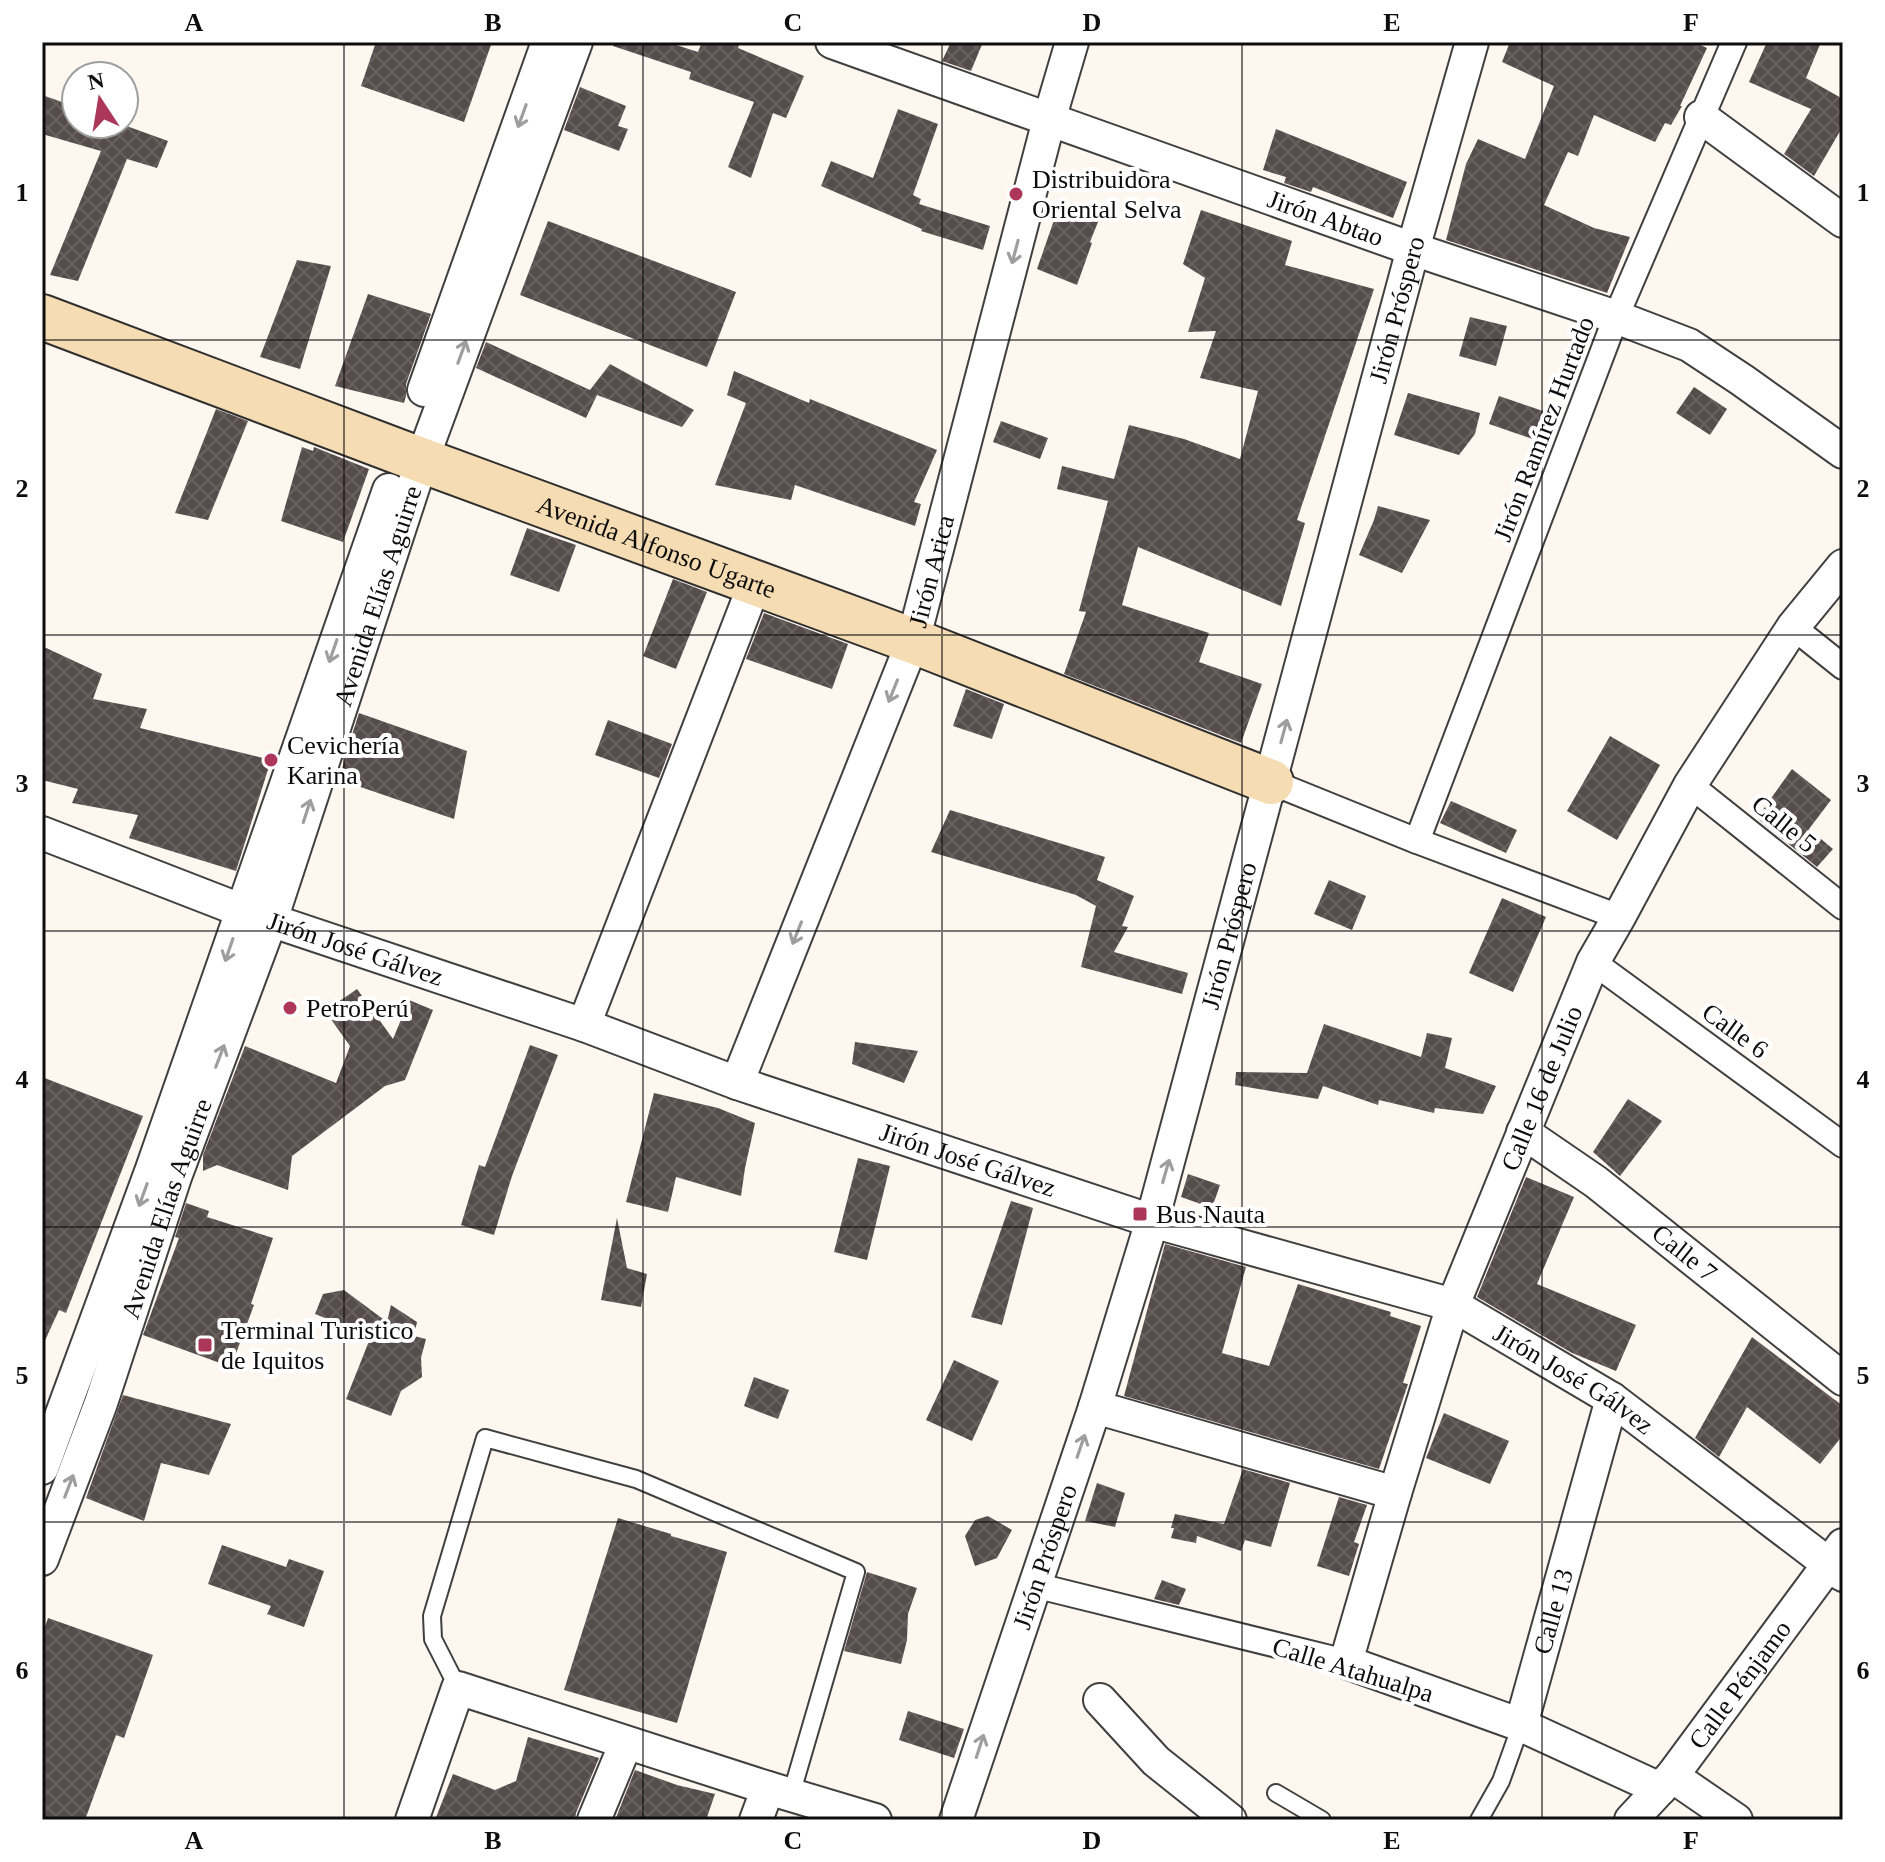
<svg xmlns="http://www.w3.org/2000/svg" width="1885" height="1862" font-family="Georgia,serif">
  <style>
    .building { fill: url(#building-cross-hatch) }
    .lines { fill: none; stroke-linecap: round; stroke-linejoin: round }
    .service-casing { stroke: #404040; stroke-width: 20 }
    .pedestrian-casing { stroke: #404040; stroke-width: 28 }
    .minor-casing { stroke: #404040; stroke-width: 36 }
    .secondary-casing { stroke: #2f2f2f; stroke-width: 48 }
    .service { stroke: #fff; stroke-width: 16 }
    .pedestrian { stroke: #fff; stroke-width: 24 }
    .minor { stroke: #fff; stroke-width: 32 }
    .secondary { stroke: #f5dcb3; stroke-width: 44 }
    .oneway { stroke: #9e9e9e }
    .grid { fill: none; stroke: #0d0d0d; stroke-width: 2; stroke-opacity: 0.55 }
    .poi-dot { fill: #ac375b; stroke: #fff; stroke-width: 3 }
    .labels { text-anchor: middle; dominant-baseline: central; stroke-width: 8; stroke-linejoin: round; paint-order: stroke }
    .poi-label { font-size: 26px; fill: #0d0d0d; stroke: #fff; text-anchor: start }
    .street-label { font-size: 26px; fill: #0d0d0d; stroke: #fff }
    .neatline { fill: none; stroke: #0d0d0d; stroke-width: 3 }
    .grid-label { font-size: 26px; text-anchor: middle; font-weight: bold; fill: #0d0d0d }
  </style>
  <defs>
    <pattern id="building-cross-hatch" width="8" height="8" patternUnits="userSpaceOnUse" patternTransform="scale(2)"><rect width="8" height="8" fill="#554c4b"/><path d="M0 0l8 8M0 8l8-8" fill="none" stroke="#686160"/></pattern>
  </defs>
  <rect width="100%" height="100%" fill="#fdf7f0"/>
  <!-- building -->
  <g class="building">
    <path d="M376,42H492L464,122L361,86Z"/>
    <path d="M613,42H667L698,52L702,42H740L738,48L804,76L786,118L773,113L751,178L728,167L754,102L689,79L691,72L613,46Z"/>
    <path d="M951,42H983L971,71L942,61Z"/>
    <path d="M1510,42H1694L1707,48L1680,106H1682L1671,125L1665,123L1655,142L1594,115L1578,156L1568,152L1544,205L1594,228L1630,237L1607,293L1446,240L1466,164L1478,139L1525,159L1554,86L1502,62Z"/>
    <path d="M1767,42H1821L1806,78L1843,99V126L1814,176L1784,154L1811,109L1749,82Z"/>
    <path d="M580,87L626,106L618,126L628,129L619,151L564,130Z"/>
    <path d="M45,96L76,107V124H121L168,141L157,168L127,159L78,281L50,275L101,151L42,134V112Z"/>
    <path d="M898,109L938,124L913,195L921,199L919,204L990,226L983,250L921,231L922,229L821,186L831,161L873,178Z"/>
    <path d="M1276,129L1407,182L1393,218L1313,187L1311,192L1284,183L1286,177L1263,170Z"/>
    <path d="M1060,203L1100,217L1090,242L1092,243L1077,285L1037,269Z"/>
    <path d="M1201,210L1292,241L1285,265L1374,289L1297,520L1305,523L1281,606L1138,547L1122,605L1209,633L1199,662L1262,684L1241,743L1064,674L1086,612L1079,611L1108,501L1057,489L1062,466L1114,479L1129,425L1184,439L1240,459L1258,391L1200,378L1216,331L1188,332L1205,278L1183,264Z"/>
    <path d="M548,221L736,292L707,367L520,295Z"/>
    <path d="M297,260L331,266L300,369L260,357Z"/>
    <path d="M368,294L431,314L406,384V396L404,403L335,386Z"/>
    <path d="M1470,317L1507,326L1496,366L1459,356Z"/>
    <path d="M486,342L590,390L610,364L694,410L682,427L597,395L586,418L476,368Z"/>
    <path d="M734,371L809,403L810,399L937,450L914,502L921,504L915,526L795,485L791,500L715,485L746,403L727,395Z"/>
    <path d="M1694,387L1727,409L1710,435L1676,413Z"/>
    <path d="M1408,393L1480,413L1475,434L1459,455L1394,435Z"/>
    <path d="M1499,396L1560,417L1550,445L1489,424Z"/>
    <path d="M216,409L248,421L208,520L175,513Z"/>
    <path d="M1001,421L1048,438L1040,459L993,442Z"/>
    <path d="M302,447L313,451L314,447L369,469L343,542L281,521Z"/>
    <path d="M1378,506L1430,520L1402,573L1359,555L1374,520Z"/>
    <path d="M527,528L576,545L559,592L510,575Z"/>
    <path d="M673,579L707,592L676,669L643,656Z"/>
    <path d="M764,613L848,644L832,689L746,659Z"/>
    <path d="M42,646L102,674L93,699L147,709L140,728L271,760L236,871L129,838L138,815L72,803L78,789L42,780Z"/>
    <path d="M966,689L1004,704L992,739L953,726Z"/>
    <path d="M359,713L467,751L454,819L340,780L344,760Z"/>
    <path d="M608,720L672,744L659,778L595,755Z"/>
    <path d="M1610,736L1660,765L1617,840L1567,811Z"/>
    <path d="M1792,769L1831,800L1809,829L1833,849L1817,867L1757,818Z"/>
    <path d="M1451,801L1517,830L1506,853L1440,823Z"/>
    <path d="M950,810L1105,857L1097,880L1134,896L1122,926L1128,927L1114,952L1188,973L1182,994L1081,967L1096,906L1076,895L931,852Z"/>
    <path d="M1329,880L1366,896L1352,930L1314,914Z"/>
    <path d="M1502,898L1546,917L1513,992L1469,973Z"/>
    <path d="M357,989L393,1039L409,1000L433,1010L405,1080L385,1086L292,1156L288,1190L217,1165L203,1171V1155L245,1046L336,1083L350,1046L325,1011Z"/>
    <path d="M1324,1024L1421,1057L1427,1033L1452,1038L1445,1068L1496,1086L1483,1114L1435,1108L1434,1113L1379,1100L1378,1105L1323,1086L1318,1099L1235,1085L1236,1072L1307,1073Z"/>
    <path d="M855,1042L918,1051L904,1083L852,1064Z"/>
    <path d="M530,1045L558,1055L512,1176L494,1235L461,1225L479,1165L485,1167Z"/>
    <path d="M42,1077L143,1116L66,1313L59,1310L42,1347Z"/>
    <path d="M654,1093L718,1108L755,1123L745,1168L741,1196L676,1177L668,1212L626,1202Z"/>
    <path d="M1628,1099L1662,1121L1620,1176L1593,1152Z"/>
    <path d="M858,1158L890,1166L867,1260L834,1252Z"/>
    <path d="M1188,1174L1220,1185L1212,1208L1181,1197Z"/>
    <path d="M1526,1177L1574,1197L1537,1284L1636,1325L1616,1371L1572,1353L1477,1297Z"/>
    <path d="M1011,1201L1033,1208L1002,1325L971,1317Z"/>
    <path d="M186,1203L209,1211L207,1217L273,1238L251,1304L254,1305L231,1367L143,1335L179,1238L175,1237Z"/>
    <path d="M617,1218L627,1268L647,1274L641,1307L601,1300Z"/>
    <path d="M1165,1244L1246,1267L1222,1353L1269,1366L1298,1284L1391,1312L1390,1316L1421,1326L1403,1383L1408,1384L1379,1469L1124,1396Z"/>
    <path d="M344,1290L387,1322L391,1305L417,1322L414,1336L426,1339L421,1358L422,1377L401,1391L391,1416L346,1399L371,1336L315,1314L323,1294Z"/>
    <path d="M1752,1337L1843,1406V1435L1820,1464L1747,1407L1719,1457L1695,1438Z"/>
    <path d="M954,1360L999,1381L972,1441L926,1420Z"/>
    <path d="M754,1377L789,1390L778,1419L744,1406Z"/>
    <path d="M123,1395L231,1424L209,1475L161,1463L144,1521L86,1498Z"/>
    <path d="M1444,1413L1509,1441L1490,1484L1426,1458Z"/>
    <path d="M1243,1469L1290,1483L1271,1547L1245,1540L1241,1551L1197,1536L1196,1543L1171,1538L1174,1528H1171L1175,1514L1224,1524Z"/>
    <path d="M1097,1483L1125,1493L1115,1527L1085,1521Z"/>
    <path d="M1339,1497L1367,1505L1354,1542L1359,1544L1349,1576L1317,1566Z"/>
    <path d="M988,1516L1012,1530L997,1558L975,1566L965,1536L975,1520Z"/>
    <path d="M618,1518L671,1534V1536L727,1552L677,1723L564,1690Z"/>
    <path d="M222,1545L286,1567L289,1559L324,1571L304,1627L267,1614L271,1606L208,1584Z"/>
    <path d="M867,1572L917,1588L908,1614L907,1640L901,1664L844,1651Z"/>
    <path d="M1162,1580L1186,1589L1179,1605L1154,1599Z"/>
    <path d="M48,1618L153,1655L124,1738L116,1735L85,1820H42V1635Z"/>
    <path d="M908,1711L964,1729L954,1758L899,1740Z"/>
    <path d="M528,1737L599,1758L576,1813L575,1820H435L453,1774L495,1790L516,1781Z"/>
    <path d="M635,1770L677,1785L715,1794L706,1820H615Z"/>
  </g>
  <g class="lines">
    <defs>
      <g id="service">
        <path d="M458,1688L433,1639L432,1616L485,1438L636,1479L856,1572L791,1795"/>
        <path d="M1276,1793L1322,1820"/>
        <path d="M1479,1820L1501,1781L1521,1725"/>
      </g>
      <g id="pedestrian">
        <path d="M1793,627L1843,667"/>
        <path d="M1271,782L1417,841L1619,917"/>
        <path d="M1690,785L1843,907"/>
        <path d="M1417,841L1616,317L1734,42"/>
        <path d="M1593,962L1843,1145"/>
        <path d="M1034,1585L1346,1662"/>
      </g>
      <g id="minor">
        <path id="s1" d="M832,42L1413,249L1616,317L1689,345L1742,380L1843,452"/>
        <path d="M1701,117L1843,221"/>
        <path d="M424,390L548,42"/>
        <path id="s2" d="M42,833L243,911L584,1025L737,1083L1152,1221L1453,1305L1612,1399L1843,1575"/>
        <path d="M584,1025L755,583"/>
        <path id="s3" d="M737,1083L913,641L1049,120L1072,42"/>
        <path id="s4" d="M1523,1132L1596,1182L1843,1379"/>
        <path d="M1095,1407L1395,1493"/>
        <path d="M42,1468L152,1169L389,490"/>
        <path id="s5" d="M42,1559L101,1403L175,1177L271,920L422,460L576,42"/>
        <path d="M1100,1700L1156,1761L1230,1820"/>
        <path id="s6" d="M1521,1725L1612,1399"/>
        <path d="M1672,1776L1736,1820"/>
        <path id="s7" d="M1660,1789L1521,1725L1346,1662L1395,1493L1453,1305L1593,962L1619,917L1690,785L1793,627L1843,566"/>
        <path d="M412,1820L458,1688L768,1788L875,1820"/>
        <path d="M594,1820L626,1743"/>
        <path d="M756,1820L768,1788"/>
        <path id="s8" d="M956,1820L1095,1407L1152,1221L1413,249L1472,42"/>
        <path id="s9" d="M1631,1820L1672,1776L1843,1545"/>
      </g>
      <g id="secondary">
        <path id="s10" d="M42,317L402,453L913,641L1271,782"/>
      </g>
    </defs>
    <!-- service casing -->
    <use href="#service" class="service-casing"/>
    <!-- pedestrian casing -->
    <use href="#pedestrian" class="pedestrian-casing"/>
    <!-- minor casing -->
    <use href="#minor" class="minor-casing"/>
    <!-- secondary casing -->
    <use href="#secondary" class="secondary-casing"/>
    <!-- service -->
    <use href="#service" class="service"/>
    <!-- pedestrian -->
    <use href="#pedestrian" class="pedestrian"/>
    <!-- minor -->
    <use href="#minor" class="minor"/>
    <!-- secondary -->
    <use href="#secondary" class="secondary"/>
  </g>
  <!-- one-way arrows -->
  <defs><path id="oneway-shaft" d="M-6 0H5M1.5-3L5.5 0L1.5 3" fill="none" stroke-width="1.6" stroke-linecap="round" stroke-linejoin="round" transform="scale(2)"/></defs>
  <g class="oneway">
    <use href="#oneway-shaft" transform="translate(522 116) rotate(110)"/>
    <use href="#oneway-shaft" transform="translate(1015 252) rotate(105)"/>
    <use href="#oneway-shaft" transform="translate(462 352) rotate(-70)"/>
    <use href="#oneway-shaft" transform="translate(333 651) rotate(109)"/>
    <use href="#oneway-shaft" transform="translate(893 691) rotate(112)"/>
    <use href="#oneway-shaft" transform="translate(1284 731) rotate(-75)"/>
    <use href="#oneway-shaft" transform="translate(307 811) rotate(-72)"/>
    <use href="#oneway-shaft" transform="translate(797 933) rotate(112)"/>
    <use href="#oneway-shaft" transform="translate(229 950) rotate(109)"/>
    <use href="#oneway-shaft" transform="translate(220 1056) rotate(-69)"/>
    <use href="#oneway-shaft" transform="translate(1166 1171) rotate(-74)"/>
    <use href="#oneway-shaft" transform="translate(143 1195) rotate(110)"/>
    <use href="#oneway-shaft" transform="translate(1081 1446) rotate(-71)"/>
    <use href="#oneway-shaft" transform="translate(69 1486) rotate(-69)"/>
    <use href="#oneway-shaft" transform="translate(980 1746) rotate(-72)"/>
  </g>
  <!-- grid -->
  <path class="grid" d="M344,42V1820M643,42V1820M942,42V1820M1242,42V1820M1542,42V1820M42,340H1843M42,635H1843M42,931H1843M42,1227H1843M42,1522H1843"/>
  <!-- markers -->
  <g class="poi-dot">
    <circle cx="1016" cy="194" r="8"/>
    <circle cx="271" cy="760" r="8"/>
    <circle cx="290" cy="1008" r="8"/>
    <rect x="1132" y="1206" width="16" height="16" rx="4"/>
    <rect x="197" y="1337" width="16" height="16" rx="4"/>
  </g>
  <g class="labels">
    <!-- poi labels -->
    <g class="poi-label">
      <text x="1032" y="179">Distribuidora<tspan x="1032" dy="30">Oriental Selva</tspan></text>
      <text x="287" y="745">Cevichería<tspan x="287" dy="30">Karina</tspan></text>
      <text x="306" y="1008">PetroPerú</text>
      <text x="1156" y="1214">Bus Nauta</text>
      <text x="221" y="1330">Terminal Turistico<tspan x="221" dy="30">de Iquitos</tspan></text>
    </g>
    <!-- street labels -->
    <g class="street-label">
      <text stroke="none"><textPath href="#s1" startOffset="524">Jirón Abtao</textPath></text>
      <text stroke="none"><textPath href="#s8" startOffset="1574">Jirón Próspero</textPath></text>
      <text transform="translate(1544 429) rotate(-69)">Jirón Ramírez Hurtado</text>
      <text stroke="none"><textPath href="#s10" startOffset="656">Avenida Alfonso Ugarte</textPath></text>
      <text stroke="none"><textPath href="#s3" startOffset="548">Jirón Arica</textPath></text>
      <text stroke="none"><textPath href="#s5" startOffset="1020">Avenida Elías Aguirre</textPath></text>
      <text transform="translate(1784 824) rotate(39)">Calle 5</text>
      <text stroke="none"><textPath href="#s8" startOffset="926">Jirón Próspero</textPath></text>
      <text stroke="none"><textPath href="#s2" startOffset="334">Jirón José Gálvez</textPath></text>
      <text transform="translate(1735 1031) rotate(36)">Calle 6</text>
      <text stroke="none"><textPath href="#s7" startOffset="946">Calle 16 de Julio</textPath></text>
      <text stroke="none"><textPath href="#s2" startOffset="982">Jirón José Gálvez</textPath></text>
      <text stroke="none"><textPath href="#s5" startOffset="372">Avenida Elías Aguirre</textPath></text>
      <text stroke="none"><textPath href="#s4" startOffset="202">Calle 7</textPath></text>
      <text stroke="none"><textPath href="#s2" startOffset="1630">Jirón José Gálvez</textPath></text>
      <text stroke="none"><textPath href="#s8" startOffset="278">Jirón Próspero</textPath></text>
      <text stroke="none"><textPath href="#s6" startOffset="118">Calle 13</textPath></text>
      <text transform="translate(1353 1670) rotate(17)">Calle Atahualpa</text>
      <text stroke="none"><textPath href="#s9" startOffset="174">Calle Pénjamo</textPath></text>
    </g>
  </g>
  <!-- border -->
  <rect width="1885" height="1862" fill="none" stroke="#ffffff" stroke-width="88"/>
  <!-- north arrow -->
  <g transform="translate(100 100) rotate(348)"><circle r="38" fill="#ffffff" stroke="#9e9e9e" stroke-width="2"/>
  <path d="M0-6L14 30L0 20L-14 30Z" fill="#ac375b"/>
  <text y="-12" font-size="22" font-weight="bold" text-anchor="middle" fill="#0d0d0d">N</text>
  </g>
  <rect x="44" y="44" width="1797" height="1774" class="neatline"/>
  <g class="grid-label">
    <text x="194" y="31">A</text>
    <text x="493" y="31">B</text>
    <text x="793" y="31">C</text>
    <text x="1092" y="31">D</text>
    <text x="1392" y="31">E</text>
    <text x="1691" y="31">F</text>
    <text x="22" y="201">1</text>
    <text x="1863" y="201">1</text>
    <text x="22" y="497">2</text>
    <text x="1863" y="497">2</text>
    <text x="22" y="792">3</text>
    <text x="1863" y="792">3</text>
    <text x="22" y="1088">4</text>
    <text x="1863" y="1088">4</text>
    <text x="22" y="1384">5</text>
    <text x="1863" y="1384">5</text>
    <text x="22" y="1679">6</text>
    <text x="1863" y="1679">6</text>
    <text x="194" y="1849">A</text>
    <text x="493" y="1849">B</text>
    <text x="793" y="1849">C</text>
    <text x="1092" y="1849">D</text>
    <text x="1392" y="1849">E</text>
    <text x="1691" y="1849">F</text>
  </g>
</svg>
